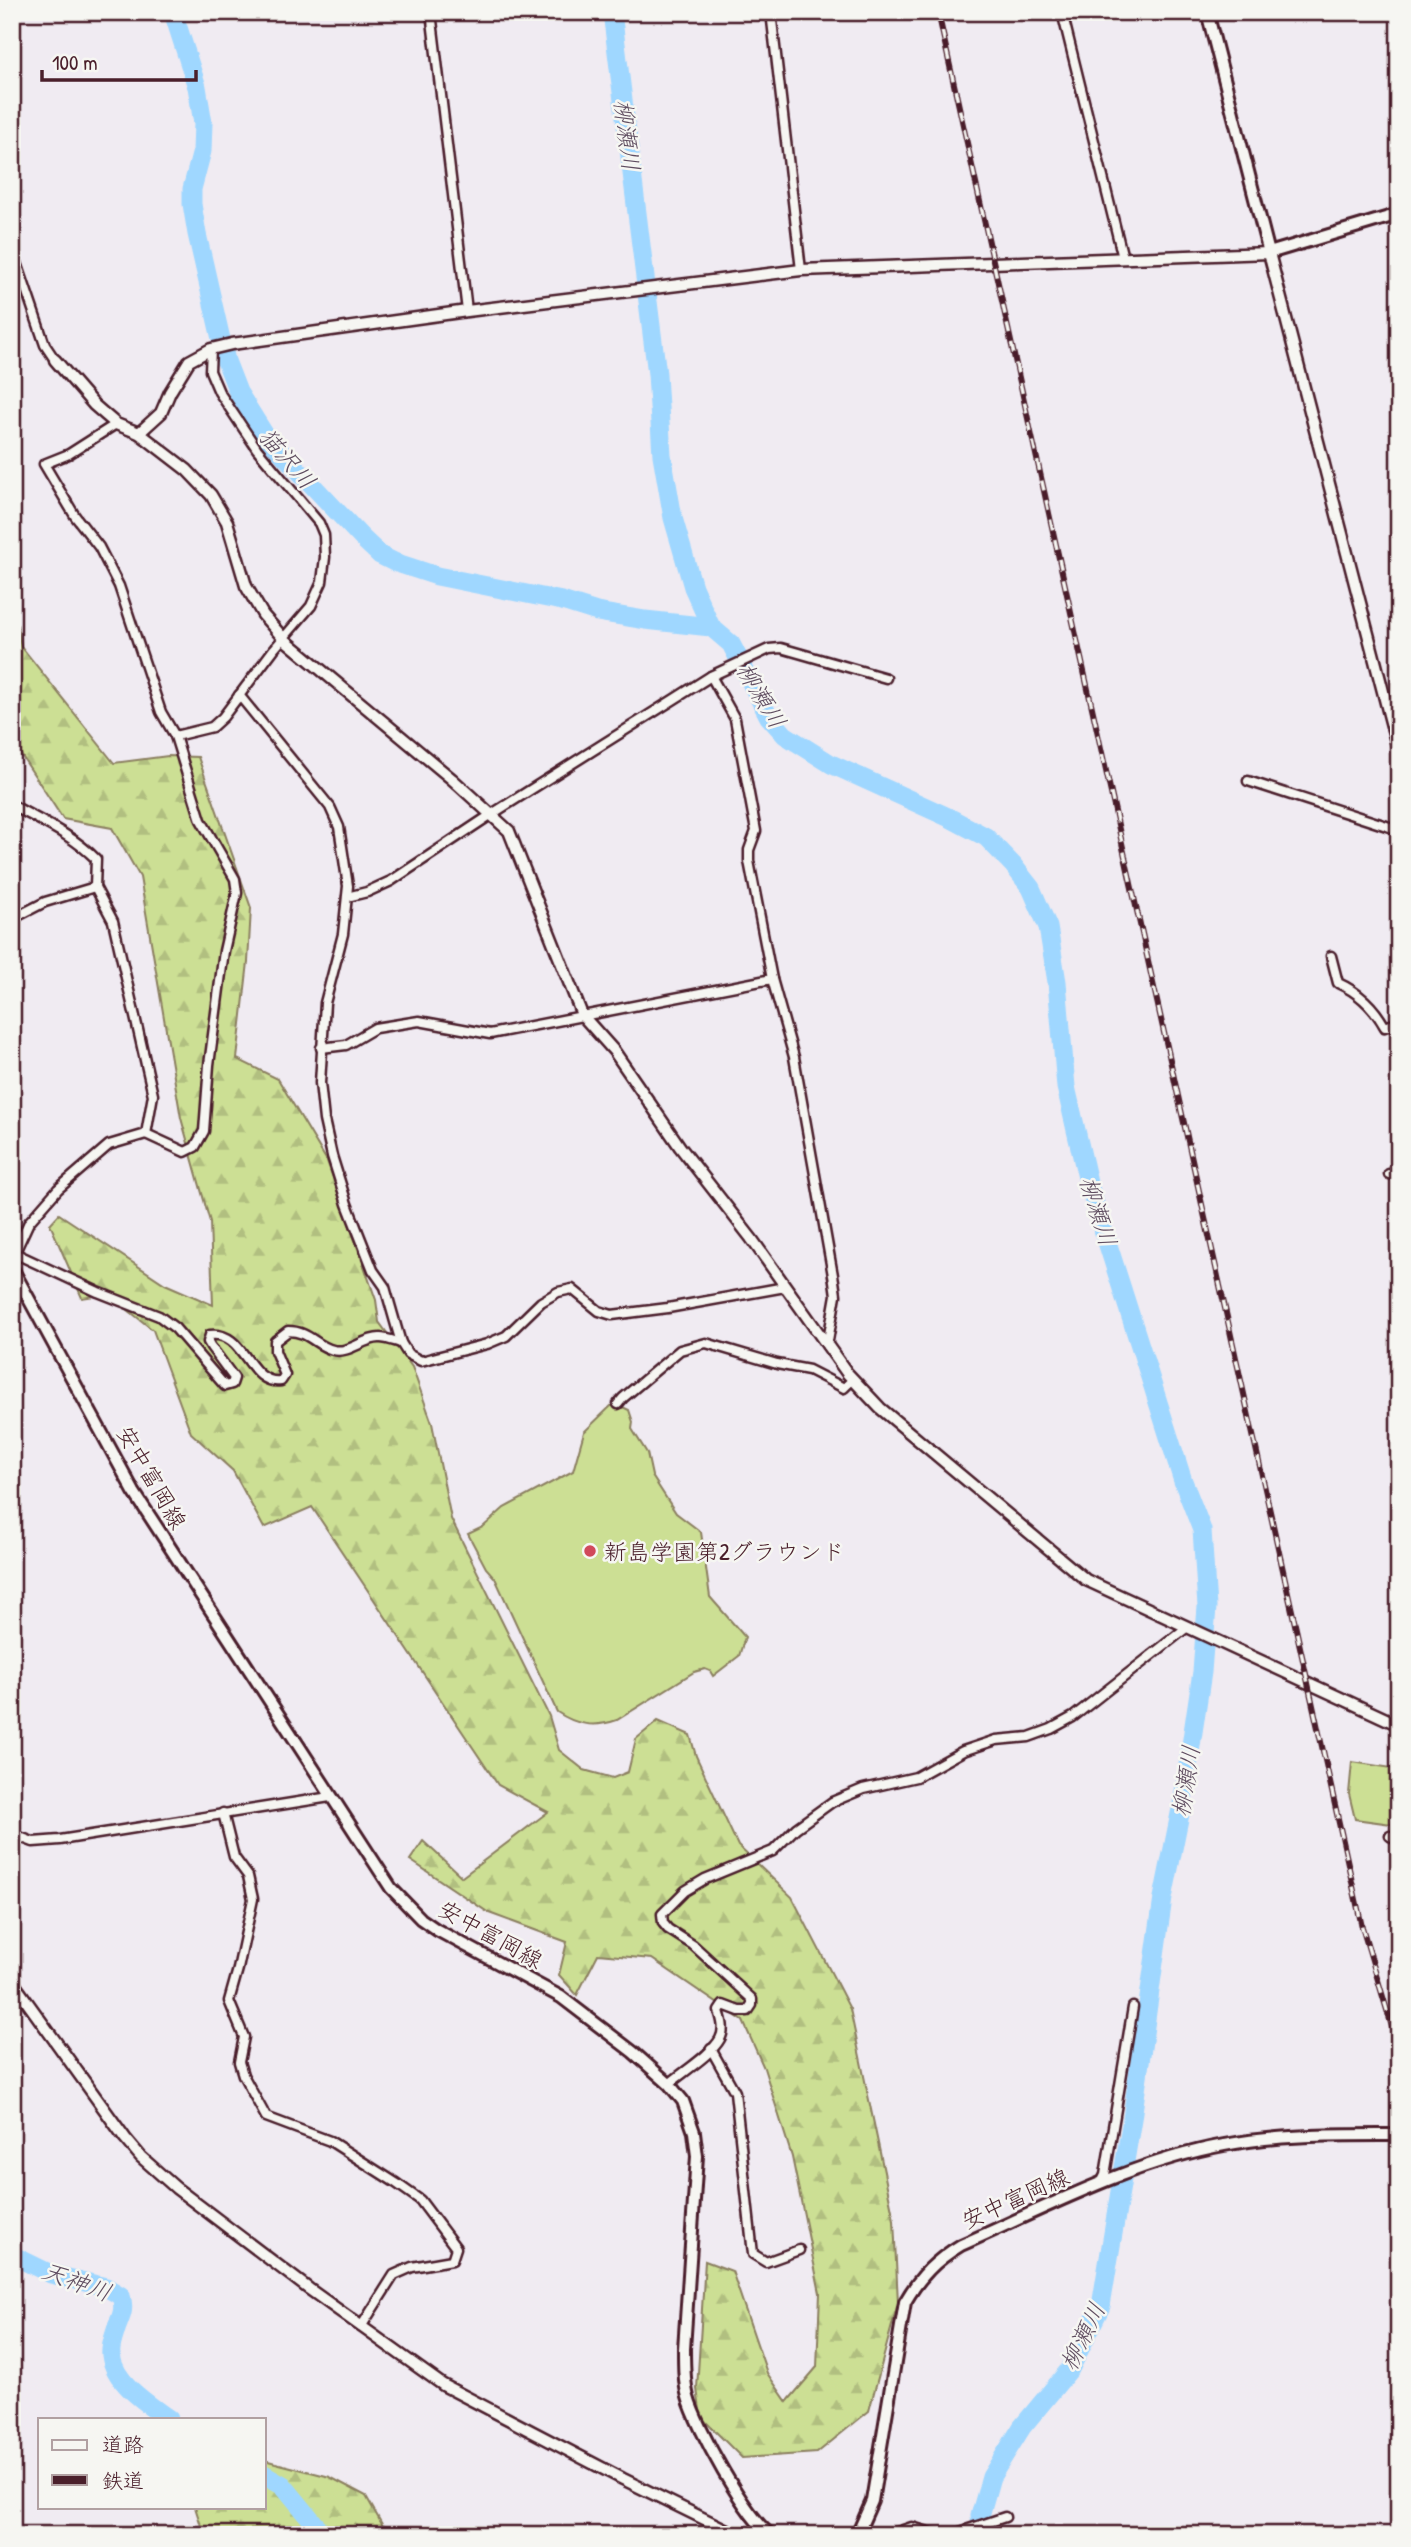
<svg xmlns="http://www.w3.org/2000/svg" width="1411" height="2547" font-family="'Patrick Hand','Klee One',sans-serif">
  <style>
    .forest { fill: url(#forest-firs); stroke: #8b7f60; stroke-width: 2 }
    .garden { fill: #ccdf94; stroke: #8b7f60; stroke-width: 2 }
    .lines { fill: none; stroke-linecap: round; stroke-linejoin: round }
    .river { stroke: #9fd7ff; stroke-width: 19 }
    .minor-casing { stroke: #4a1f2b; stroke-width: 13 }
    .tertiary-casing { stroke: #4a1f2b; stroke-width: 15 }
    .secondary-casing { stroke: #4a1f2b; stroke-width: 16 }
    .minor { stroke: #f6f6f2; stroke-width: 8 }
    .tertiary { stroke: #f6f6f2; stroke-width: 10 }
    .secondary { stroke: #f6f6f2; stroke-width: 10 }
    .rail-casing { stroke: #4a1f2b; stroke-width: 6 }
    .rail { stroke: #f6f6f2; stroke-width: 3.5; stroke-dasharray: 10; stroke-linecap: butt }
    .poi-dot { fill: #d1495b; stroke: #f6f6f2; stroke-width: 2.5 }
    .labels { text-anchor: middle; dominant-baseline: central; stroke-width: 5; stroke-linejoin: round; paint-order: stroke }
    .street-label { font-size: 23px; fill: #4a1f2b; stroke: #f6f6f2 }
    .poi-label { font-size: 23px; fill: #4a1f2b; stroke: #f6f6f2; text-anchor: start }
    .water-label { font-size: 24px; font-style: italic; fill: #5f4d60; stroke: #f6f6f2 }
  </style>
  <defs>
    <pattern id="forest-firs" width="22" height="20" patternUnits="userSpaceOnUse" patternTransform="scale(1.75)"><rect width="22" height="20" fill="#ccdf94"/><path d="M5 1l3.5 6h-7zM16 11l3.5 6h-7z" fill="#b1bf80"/></pattern>
  </defs>
  <rect width="100%" height="100%" fill="#f0ebf2"/>
  <filter id="ink" filterUnits="userSpaceOnUse"><feTurbulence type="fractalNoise" baseFrequency=".0143" numOctaves="2"/><feDisplacementMap in="SourceGraphic" scale="14" xChannelSelector="R" yChannelSelector="G"/><feConvolveMatrix kernelMatrix="1 2 1 2 8 2 1 2 1" color-interpolation-filters="sRGB"/></filter>
  <g filter="url(#ink)">
    <!-- forest -->
    <g class="forest">
      <path d="M12,595L21,646L114,763L168,756L198,757L251,908L248,962L237,1059L278,1079L327,1161L376,1300L379,1322L412,1367L432,1423L451,1519L549,1716L559,1750L584,1770L613,1778L628,1772L636,1739L658,1721L690,1735L696,1756L738,1846L792,1897L850,2009L894,2220L898,2303L869,2411L817,2453L742,2458L701,2417L697,2389L705,2261L732,2271L767,2373L787,2402L817,2367L820,2293L792,2157L764,2068L743,2021L652,1959L598,1954L577,1995L559,1975L567,1942L489,1913L410,1860L423,1841L462,1877L548,1812L498,1785L312,1507L264,1528L233,1471L191,1433L153,1330L108,1294L82,1298L50,1224L59,1214L165,1284L213,1305L210,1222L181,1118L140,877L112,828L63,819L12,741Z"/>
      <path d="M264,2460L330,2477L366,2496L388,2535H204L195,2507H264Z"/>
    </g>
    <!-- garden -->
    <g class="garden">
      <path d="M614,1403L629,1410L633,1422L632,1429L647,1453L652,1476L676,1513L701,1532L710,1597L745,1637L739,1656L713,1676L710,1671L705,1669L694,1672L617,1720C594,1728 576,1725 557,1712L495,1578L486,1568L468,1534L483,1527L504,1508L573,1471L584,1432Z"/>
      <path d="M1352,1762L1399,1769V1825L1355,1819L1349,1794Z"/>
    </g>
    <g class="lines">
      <!-- river -->
      <g class="river">
        <path d="M173,12L197,87L203,123L202,151L192,189V204L197,234L226,361L238,392L265,435L362,538L380,555L394,562L437,576L562,601L597,612L645,620L711,627"/>
        <path d="M612,12L657,374L662,455L673,518L693,587L711,627L731,644L769,717L785,735L831,764L950,818L986,837L1013,865L1031,888L1048,927L1057,982L1066,1087L1088,1182L1183,1481L1202,1530L1207,1607L1202,1672L1183,1799L1163,1898L1132,2119L1101,2306L1070,2369L1022,2427L991,2477L980,2516L982,2535"/>
        <path d="M12,2255L51,2274L106,2287L121,2296C126,2313 119,2318 115,2333C113,2339 110,2349 111,2355C114,2383 148,2404 169,2419"/>
        <path d="M264,2474L283,2485L324,2535"/>
      </g>
      <defs>
        <g id="minor">
          <path d="M431,12L467,311"/>
          <path d="M771,12L801,270"/>
          <path d="M1062,12L1123,258"/>
          <path d="M12,248L45,345L55,360"/>
          <path d="M711,676L735,719L756,831L749,850V861L772,979L794,1057L834,1281L836,1295L827,1346"/>
          <path d="M239,695L330,807L339,827L348,886L343,934L325,1003L320,1083L324,1120L332,1156L347,1204L373,1270L385,1287L401,1343L408,1354L421,1361L487,1344L506,1336L541,1302L558,1292L572,1289L599,1311L612,1315L668,1308L785,1287"/>
          <path d="M175,736L212,727L223,717L274,649L311,606L322,582L325,557L324,535L319,523L257,449L219,392L210,371L211,349"/>
          <path d="M1248,781L1399,830"/>
          <path d="M12,805C42,822 71,834 96,859L95,887L113,921L153,1095L146,1134"/>
          <path d="M347,897L367,892L391,881L492,814L711,676L769,649L781,648L886,678"/>
          <path d="M12,919L45,902L95,887"/>
          <path d="M1331,956L1338,983C1358,992 1374,1007 1385,1027L1399,1022"/>
          <path d="M321,1048L346,1045L375,1028L400,1024L419,1021L490,1034L772,979"/>
          <path d="M1389,1174L1399,1176"/>
          <path d="M12,1252L98,1292L159,1316L175,1328L225,1386L232,1384L234,1378L211,1347L208,1342L210,1335C245,1330 248,1386 281,1381L285,1375L275,1351V1341L288,1331C309,1331 316,1346 333,1350C349,1354 363,1338 380,1338C386,1338 394,1341 401,1343"/>
          <path d="M15,1252L29,1222L58,1189L109,1145L146,1134L185,1152L195,1147L204,1131L209,1065L224,951L237,893L235,879L201,820L175,736L161,712L119,586L99,547L75,516L44,464L69,454L116,424"/>
          <path d="M618,1404L623,1398L680,1350L706,1343L777,1364L809,1370L844,1388L853,1379"/>
          <path d="M223,1813L234,1857L248,1876L253,1899L238,1969L229,2001L244,2037L239,2062L243,2075L266,2117L330,2141L396,2183L420,2200L456,2248L452,2260L412,2267L394,2275L361,2327"/>
          <path d="M12,1834L33,1842L60,1840L330,1797"/>
          <path d="M1390,1836L1399,1840"/>
          <path d="M711,2049L735,2092L753,2254L766,2262L799,2250"/>
          <path d="M669,2084C683,2072 712,2054 720,2039C725,2030 722,2020 719,2011L723,2005L739,2011H748L752,2005V1999L693,1945L668,1929L663,1923L662,1914L685,1891L705,1879L773,1851L796,1828L832,1802L863,1789L916,1777L963,1751L996,1740L1029,1737L1051,1729L1073,1717L1186,1628"/>
          <path d="M1101,2183L1105,2175L1133,2007"/>
          <path d="M889,2535L912,2527L938,2535"/>
          <path d="M951,2535L1005,2517"/>
        </g>
        <g id="tertiary">
          <path d="M55,360L94,405L116,424L139,433L187,470L211,495L227,522L246,586L263,615L284,639L452,779L509,831L582,1015L614,1051L680,1147L751,1238L847,1373L880,1408L1086,1580L1399,1725"/>
          <path d="M139,433L161,413L170,392L189,361L211,349L232,344L467,311L801,270L1269,253L1399,753"/>
          <path d="M12,1981L125,2138L141,2157L176,2188L309,2289L443,2385L623,2479L737,2535"/>
        </g>
        <g id="secondary">
          <path d="M1207,12L1269,253L1399,214"/>
          <path d="M12,1268L134,1492L391,1888L421,1919L437,1930L561,1997L633,2052L669,2084L683,2101L694,2132L697,2156L684,2349C684,2366 684,2382 688,2397C696,2427 746,2518 771,2535"/>
          <path d="M857,2535L872,2501L905,2302C920,2276 936,2260 961,2245C1047,2207 1132,2162 1224,2145C1281,2134 1341,2135 1399,2135"/>
        </g>
      </defs>
      <!-- minor casing -->
      <use href="#minor" class="minor-casing"/>
      <!-- tertiary casing -->
      <use href="#tertiary" class="tertiary-casing"/>
      <!-- secondary casing -->
      <use href="#secondary" class="secondary-casing"/>
      <!-- minor -->
      <use href="#minor" class="minor"/>
      <!-- tertiary -->
      <use href="#tertiary" class="tertiary"/>
      <!-- secondary -->
      <use href="#secondary" class="secondary"/>
      <defs>
        <path id="rail" d="M938,12L1362,1927L1399,2050"/>
      </defs>
      <!-- rail casing -->
      <use href="#rail" class="rail-casing"/>
      <!-- rail -->
      <use href="#rail" class="rail"/>
    </g>
  </g>
  <!-- markers -->
  <circle class="poi-dot" cx="590" cy="1551" r="7"/>
  <g class="labels">
    <!-- street labels -->
    <g class="street-label">
      <text transform="translate(152 1477) rotate(60)">安中富岡線</text>
      <text transform="translate(491 1934) rotate(29)">安中富岡線</text>
      <text transform="translate(1015 2198) rotate(-24)">安中富岡線</text>
    </g>
    <!-- poi labels -->
    <g class="poi-label">
      <text x="604" y="1551">新島学園第2グラウンド</text>
    </g>
    <!-- water labels -->
    <g class="water-label">
      <text transform="translate(628 135) rotate(83)">柳瀬川</text>
      <text transform="translate(288 458) rotate(49)">猫沢川</text>
      <text transform="translate(762 695) rotate(59)">柳瀬川</text>
      <text transform="translate(1099 1211) rotate(73)">柳瀬川</text>
      <text transform="translate(1185 1781) rotate(-81)">柳瀬川</text>
      <text transform="translate(77 2281) rotate(20)">天神川</text>
      <text transform="translate(1082 2336) rotate(-64)">柳瀬川</text>
    </g>
  </g>
  <!-- margin -->
  <rect width="1411" height="2547" fill="none" stroke="#f6f6f2" stroke-width="42"/>
  <rect x="21" y="21" width="1369" height="2505" fill="none" stroke="#4a1f2b" stroke-width="2.5" filter="url(#ink)"/>
  <!-- legend -->
  <rect x="38" y="2418" width="228" height="91" fill="#f6f6f2" stroke="#b1a0a2" stroke-width="2"/>
  <rect x="52" y="2440" width="35" height="10" fill="#f6f6f2" stroke="#b1a0a2" stroke-width="2"/>
  <text x="102" y="2452" font-size="21" fill="#4a1f2b">道路</text>
  <rect x="52" y="2475" width="35" height="10" fill="#4a1f2b" stroke="#b1a0a2" stroke-width="2"/>
  <text x="102" y="2488" font-size="21" fill="#4a1f2b">鉄道</text>
  <!-- scale -->
  <path d="M42 70v10h154v-10" fill="none" stroke="#4a1f2b" stroke-width="3.5"/>
  <text x="52" y="70" font-size="21" fill="#4a1f2b" stroke="#f6f6f2" stroke-width="5" paint-order="stroke">100 m</text>
</svg>
